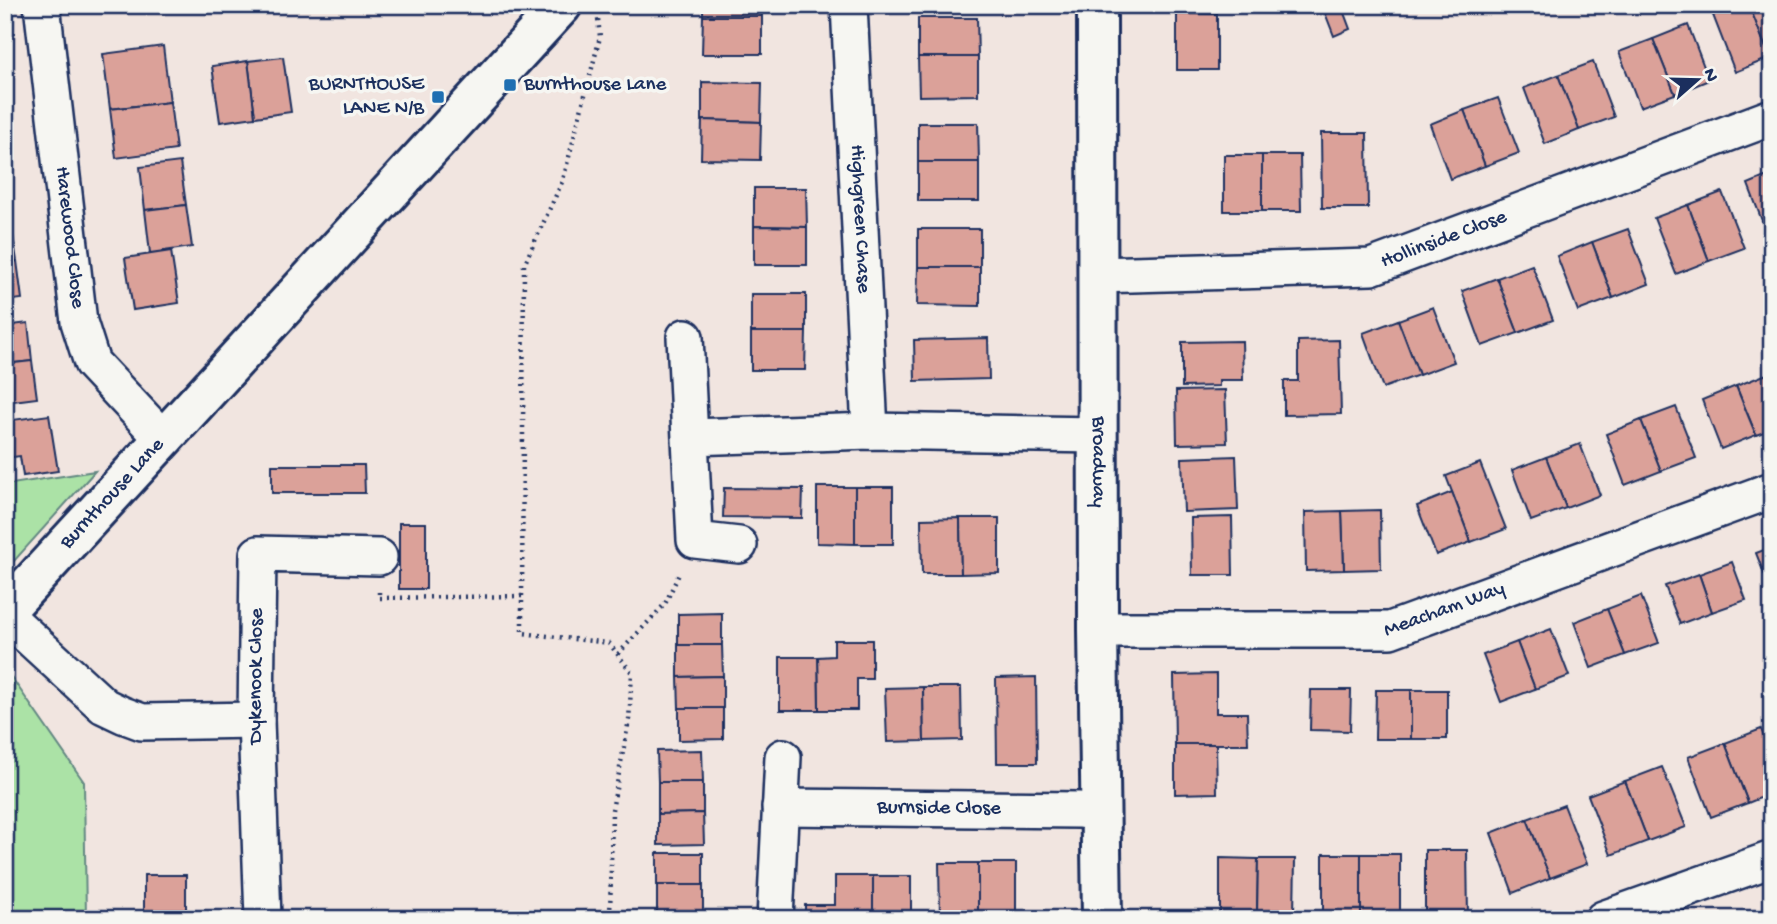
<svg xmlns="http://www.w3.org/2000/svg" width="1777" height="924" font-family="'Gochi Hand',sans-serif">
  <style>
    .green { fill: #abe2a6; stroke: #638882; stroke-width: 2 }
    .building { fill: #dba199; stroke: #1b2f5e; stroke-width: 2 }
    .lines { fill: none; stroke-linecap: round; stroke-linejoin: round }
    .street-casing { stroke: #1b2f5e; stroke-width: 40 }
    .secondary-casing { stroke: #1b2f5e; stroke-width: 44 }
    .path { stroke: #1b2f5e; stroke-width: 4.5; stroke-dasharray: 2 5; stroke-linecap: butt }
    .street { stroke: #f6f6f2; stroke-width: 35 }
    .secondary { stroke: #f6f6f2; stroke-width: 38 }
    .poi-dot { fill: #1f6fb2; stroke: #f6f6f2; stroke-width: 2.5 }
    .labels { text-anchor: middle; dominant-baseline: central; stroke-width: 7; stroke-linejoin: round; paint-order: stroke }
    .poi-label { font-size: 21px; fill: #1b2f5e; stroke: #f6f6f2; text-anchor: end }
    .street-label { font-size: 21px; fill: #1b2f5e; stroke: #f6f6f2 }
  </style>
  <rect width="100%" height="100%" fill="#f1e5e0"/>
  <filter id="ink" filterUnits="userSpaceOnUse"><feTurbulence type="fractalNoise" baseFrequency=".0143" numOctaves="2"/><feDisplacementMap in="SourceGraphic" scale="14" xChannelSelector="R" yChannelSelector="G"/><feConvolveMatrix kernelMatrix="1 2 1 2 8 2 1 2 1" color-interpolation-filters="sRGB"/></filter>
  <g filter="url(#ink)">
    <!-- green -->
    <g class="green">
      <path d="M95,471L5,571V485Z"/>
      <path d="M5,668L84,782L86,919H5Z"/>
    </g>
    <!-- building -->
    <g class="building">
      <rect x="703" y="5" width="59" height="11"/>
      <path d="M1177,5H1217V14L1177,13Z"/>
      <path d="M1322,5H1341L1350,29L1334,36Z"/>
      <path d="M1739,5H1749L1770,58L1735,72L1713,15Z"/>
      <path d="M1749,5H1772V58H1770Z"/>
      <path d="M1177,13L1217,14V70H1177Z"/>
      <path d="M703,16H762V54H702Z"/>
      <path d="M918,18H977L978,57H918Z"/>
      <path d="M1688,25L1709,80L1675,94L1653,39Z"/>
      <path d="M1653,39L1675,94L1640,107L1619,52Z"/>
      <path d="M163,46L170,102L110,109L103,54Z"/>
      <path d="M283,57L291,112L255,117L248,61Z"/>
      <path d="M918,57H978V95L919,96Z"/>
      <path d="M248,61L255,117L220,122L212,66Z"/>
      <path d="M1593,62L1614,117L1579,130L1558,75Z"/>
      <path d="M1558,75L1579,130L1545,144L1524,88Z"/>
      <path d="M702,82L762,83L761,122L702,120Z"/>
      <path d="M1498,98L1519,153L1485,166L1464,110Z"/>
      <path d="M170,102L176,150L116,158L110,109Z"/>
      <path d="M1464,110L1485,166L1450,179L1430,124Z"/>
      <path d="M702,120L761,122L760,160L701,159Z"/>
      <path d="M918,123H978L979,162H918Z"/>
      <path d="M1321,133H1367L1368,208H1322Z"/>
      <rect x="1224" y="155" width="38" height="56"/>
      <path d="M1262,155H1300L1301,211H1262Z"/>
      <path d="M180,162L186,205L145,210L140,167Z"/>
      <rect x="918" y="162" width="61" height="39"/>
      <path d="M1772,174V239H1769L1748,184Z"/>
      <path d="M754,188H806L807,227L754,226Z"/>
      <path d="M1722,192L1744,248L1709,261L1688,205Z"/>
      <path d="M186,205L192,247L150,253L145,210Z"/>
      <path d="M1688,205L1709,261L1676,274L1654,218Z"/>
      <path d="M11,223L17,261L5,262V224Z"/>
      <path d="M754,226L807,227V265H754Z"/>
      <rect x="918" y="229" width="62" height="38"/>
      <path d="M1628,229L1649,284L1613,298L1592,242Z"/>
      <path d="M1592,242L1613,298L1578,311L1557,256Z"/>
      <path d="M171,251L179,303L133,310L125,258Z"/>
      <path d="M17,261L22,299L5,301V262Z"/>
      <path d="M1532,265L1553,320L1518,333L1497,278Z"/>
      <path d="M918,267H980V306L917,305Z"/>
      <path d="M1497,278L1518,333L1482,346L1462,291Z"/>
      <rect x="751" y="294" width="55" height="38"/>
      <path d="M1433,307L1454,362L1419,375L1398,320Z"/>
      <path d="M1398,320L1419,375L1383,388L1363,333Z"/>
      <path d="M28,323L32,361L5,364V326Z"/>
      <path d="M751,332H806L805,370H751Z"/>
      <path d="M988,338L989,379L915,381L914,340Z"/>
      <path d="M1339,340L1341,414L1284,415V381H1298V341Z"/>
      <path d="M1242,341L1243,380H1219V386L1182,387V342Z"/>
      <path d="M32,361L37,398L5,402V364Z"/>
      <path d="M1772,372V429L1756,435L1736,386Z"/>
      <path d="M1736,386L1756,435L1721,449L1702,400Z"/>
      <path d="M1225,390L1227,443L1177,444L1176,391Z"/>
      <path d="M1676,407L1696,458L1661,471L1641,420Z"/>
      <path d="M49,415L58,471L23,476L20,456L5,458V421Z"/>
      <path d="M1641,420L1661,471L1625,485L1606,434Z"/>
      <path d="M1580,444L1600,495L1566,508L1546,457Z"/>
      <path d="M1236,456L1238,510L1184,512L1182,458Z"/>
      <path d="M1546,457L1566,508L1531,521L1512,470Z"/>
      <path d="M1480,463L1506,529L1471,542L1446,476Z"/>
      <path d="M272,465H364L365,493H272Z"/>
      <path d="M817,487H855V544L817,543Z"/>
      <rect x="855" y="487" width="38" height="57"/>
      <path d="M724,488L803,489L802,518L723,517Z"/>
      <path d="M1452,492L1471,542L1436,555L1417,506Z"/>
      <path d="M1380,510L1381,569L1344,570L1342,511Z"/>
      <path d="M1342,511L1344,570L1306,571L1305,512Z"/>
      <path d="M1232,517L1233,575H1192L1191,518Z"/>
      <path d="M960,518L961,574H922L921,519Z"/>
      <path d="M960,518H999V573L961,574Z"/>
      <rect x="399" y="523" width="27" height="66"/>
      <path d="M1772,547V590L1771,591L1756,553Z"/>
      <path d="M1732,562L1746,600L1712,612L1699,574Z"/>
      <path d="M1699,574L1712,612L1680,624L1665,586Z"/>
      <path d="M1641,596L1659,643L1625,655L1607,609Z"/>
      <path d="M1607,609L1625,655L1591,668L1574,622Z"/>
      <path d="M722,613V645H678V614Z"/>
      <path d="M1551,629L1569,676L1535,689L1517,642Z"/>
      <path d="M834,640H872V679H857V710H819L818,657L834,656Z"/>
      <path d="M1517,642L1535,689L1501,702L1483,655Z"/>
      <path d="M678,645H722L723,676L678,677Z"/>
      <path d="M780,657H818L819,710H780Z"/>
      <path d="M1216,674V713H1247L1248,744H1175L1174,675Z"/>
      <path d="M723,676V708H679L678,677Z"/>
      <path d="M1036,677L1037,763H997L996,678Z"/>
      <path d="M923,687L924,741L887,742L885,688Z"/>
      <path d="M923,687H961L962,740L924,741Z"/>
      <path d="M1311,690H1351L1350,731L1310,730Z"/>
      <path d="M1376,690H1411V739H1375Z"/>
      <rect x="1411" y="690" width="36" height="49"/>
      <path d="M679,708H723V739L679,740Z"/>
      <path d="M1761,729L1772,758V793L1748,803L1725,743Z"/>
      <path d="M1725,743L1748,803L1711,817L1688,757Z"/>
      <path d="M1175,744H1216L1217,793L1175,794Z"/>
      <path d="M702,750L703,782H658L657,751Z"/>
      <path d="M1662,767L1686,827L1648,841L1625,781Z"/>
      <path d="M1625,781L1648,841L1611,855L1588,795Z"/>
      <path d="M658,782H703V813L658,814Z"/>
      <path d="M1564,805L1587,864L1550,878L1527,819Z"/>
      <path d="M703,813L704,844L658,845V814Z"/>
      <path d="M1527,819L1550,878L1513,893L1491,833Z"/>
      <path d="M1425,850H1467L1468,918L1425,919Z"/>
      <rect x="657" y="853" width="46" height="32"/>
      <rect x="1323" y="854" width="38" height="65"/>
      <path d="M1361,854H1400V918L1361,919Z"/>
      <path d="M1220,858L1258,859L1257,914L1220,913Z"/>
      <path d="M1258,859H1295L1294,914H1257Z"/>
      <path d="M939,863H978V918H940Z"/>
      <rect x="978" y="863" width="38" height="55"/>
      <rect x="144" y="875" width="42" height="37"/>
      <path d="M835,876H873V919H805V905H835Z"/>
      <rect x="873" y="876" width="38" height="43"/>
      <rect x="657" y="885" width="46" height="31"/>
      <rect x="144" y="912" width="42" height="7"/>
      <rect x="657" y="916" width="46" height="3"/>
    </g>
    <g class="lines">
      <defs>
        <g id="street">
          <path id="s1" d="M42,5L79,322L92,363L152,427L166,438"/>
          <path id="s2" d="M849,5L870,431"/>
          <path id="s3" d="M1097,275L1371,267L1772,117"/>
          <path d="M685,337L695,540L739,545"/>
          <path d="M691,437L870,431L1098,435"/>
          <path d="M5,611L17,626L104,706L123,715L142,722L256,720"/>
          <path id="s4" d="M1098,630H1390L1772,490"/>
          <path id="s5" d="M780,807L1079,810L1099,813"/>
          <path id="s6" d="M263,919L256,720L258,554L379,557"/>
          <path d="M775,919L783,757"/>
          <path d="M1603,919L1772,859"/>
        </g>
        <g id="secondary">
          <path id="s7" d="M1097,5L1098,630L1102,919"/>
          <path id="s8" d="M5,611L562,5"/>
        </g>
      </defs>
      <!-- street casing -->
      <use href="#street" class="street-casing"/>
      <!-- secondary casing -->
      <use href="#secondary" class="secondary-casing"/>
      <!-- path -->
      <g class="path">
        <path d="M379,592V598L522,596V633L609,643L632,673L629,720L612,810L610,919"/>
        <path d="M522,596L524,265L563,180L600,37L598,19"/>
        <path d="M618,654L665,604L680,572"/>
      </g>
      <!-- street -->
      <use href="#street" class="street"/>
      <!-- secondary -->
      <use href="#secondary" class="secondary"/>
    </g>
  </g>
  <!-- markers -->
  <g class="poi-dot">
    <rect x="503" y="78" width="14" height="14" rx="3.5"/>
    <rect x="431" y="90" width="14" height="14" rx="3.5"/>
  </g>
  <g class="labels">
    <!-- poi labels -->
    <g class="poi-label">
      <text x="424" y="85">BURNTHOUSE<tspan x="424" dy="24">LANE N/B</tspan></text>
      <text x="524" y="85" text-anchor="start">Burnthouse Lane</text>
    </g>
    <!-- street labels -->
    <g class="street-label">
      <text stroke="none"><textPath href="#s2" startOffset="214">Highgreen Chase</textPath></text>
      <text stroke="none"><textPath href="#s1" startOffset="234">Harewood Close</textPath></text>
      <text stroke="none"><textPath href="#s3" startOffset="352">Hollinside Close</textPath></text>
      <text stroke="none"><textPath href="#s7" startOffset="457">Broadway</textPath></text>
      <text stroke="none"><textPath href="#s8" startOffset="159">Burnthouse Lane</textPath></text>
      <text stroke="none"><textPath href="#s4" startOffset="350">Meacham Way</textPath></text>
      <text stroke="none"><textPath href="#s6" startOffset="243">Dykenook Close</textPath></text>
      <text stroke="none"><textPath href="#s5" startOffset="159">Burnside Close</textPath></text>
    </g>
  </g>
  <!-- margin -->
  <rect width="1777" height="924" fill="none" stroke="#f6f6f2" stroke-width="28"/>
  <rect x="14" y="14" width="1749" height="896" fill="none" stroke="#1b2f5e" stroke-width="2.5" filter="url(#ink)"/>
  <!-- north arrow -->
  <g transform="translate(1697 80) rotate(70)" stroke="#f6f6f2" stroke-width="5" paint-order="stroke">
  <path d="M0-5L12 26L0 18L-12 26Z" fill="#1b2f5e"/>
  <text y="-10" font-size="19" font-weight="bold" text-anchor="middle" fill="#1b2f5e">N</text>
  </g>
</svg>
